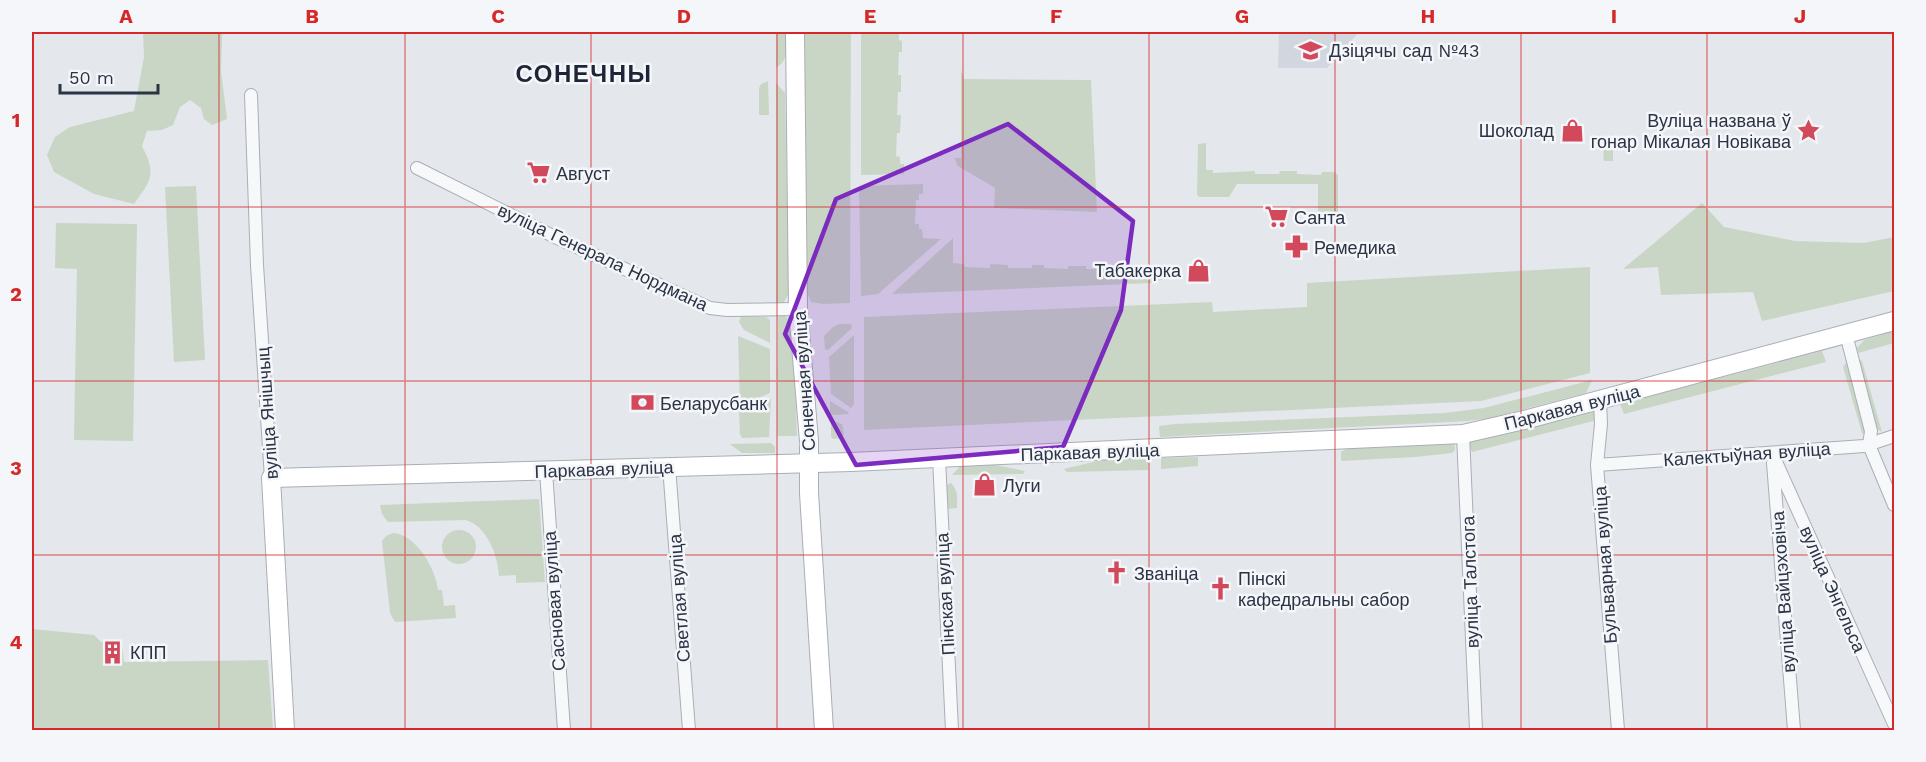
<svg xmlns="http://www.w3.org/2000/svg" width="1926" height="762" font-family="'Work Sans',sans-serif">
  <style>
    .built { fill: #d2d6de }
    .green { fill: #c9d6c5 }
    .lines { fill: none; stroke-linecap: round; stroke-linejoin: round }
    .street-casing { stroke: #a9aeb7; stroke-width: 14 }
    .secondary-casing { stroke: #a9aeb7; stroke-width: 20 }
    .street { stroke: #f7f8fa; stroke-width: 12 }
    .secondary { stroke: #fff; stroke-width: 18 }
    .marked { fill: #7b2cbf; fill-opacity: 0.2; stroke: #7b2cbf; stroke-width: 4.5; stroke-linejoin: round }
    .grid { fill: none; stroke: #d62828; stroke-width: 1.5; stroke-opacity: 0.55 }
    .labels { text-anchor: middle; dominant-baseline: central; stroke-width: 5; stroke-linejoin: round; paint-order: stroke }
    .poi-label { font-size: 18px; fill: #2b3445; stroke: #f4f6f9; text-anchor: start }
    .street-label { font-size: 18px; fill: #2b3445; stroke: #f4f6f9 }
    .district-label { font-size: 24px; font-weight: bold; letter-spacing: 1.5px; fill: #1d2536; stroke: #f4f6f9 }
    .neatline { fill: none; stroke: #d62828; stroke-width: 2 }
    .grid-label { font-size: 20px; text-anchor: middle; font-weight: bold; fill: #d62828 }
  </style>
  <rect width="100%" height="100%" fill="#e4e7ec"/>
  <!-- built -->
  <path class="built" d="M1279,32H1359L1327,68H1278Z"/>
  <!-- green -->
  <g class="green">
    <path d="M143,32H224L222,35L221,71L227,119L212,125L204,119L201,108L190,100L180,107L173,125L162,130L147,131L142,146C157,175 151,180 134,204L94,194L54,172L47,155L55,137L70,127L134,111L144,57Z"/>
    <path d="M776,32H786C786,44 790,62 776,67Z"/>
    <path d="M805,32H851L850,303L823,304L811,302L806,289L802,146Z"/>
    <path d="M861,32H899V40L902,41V52H899L898,75H901V92H898L897,115H901L900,133H897L896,156L900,157V164H904V174L861,175Z"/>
    <path d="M961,70L964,79L1091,80L1097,212L994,208L995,188L958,166L954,158H961Z"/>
    <path d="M768,81L769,115H759V88L761,84Z"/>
    <path d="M776,83L785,93L789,293L783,304L776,307Z"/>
    <path d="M1613,136V161H1604C1602,149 1605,144 1613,136Z"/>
    <path d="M1206,143V170H1213V173L1255,171V174H1279L1280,171H1297V174L1321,175L1322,172H1334L1338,175V224L1318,225V184H1237L1229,197H1199L1197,194L1198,144Z"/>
    <path d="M923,184V194H919V200H916L915,224H919V229H922L923,238L941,239L878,294L861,296L859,186Z"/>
    <path d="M196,186L205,360L174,362L165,187Z"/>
    <path d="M1702,203L1724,227L1795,241L1864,243L1894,237V291L1762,321L1753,292L1661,295L1658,267L1623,269Z"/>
    <path d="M56,223L137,224L133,441L74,440L77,269L55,268Z"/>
    <path d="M953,238V263L964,264L965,267L990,268V264L1008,265V268H1032V265H1044V268L1068,269V266H1086V269H1110V266L1128,267V270H1152L1153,267H1164V279L1150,283L892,294Z"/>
    <path d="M1590,267V373L1481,401L864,430V317L1212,302L1213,312L1307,307V283Z"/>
    <path d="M778,314H783L791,321L793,327L797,436H778L777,432Z"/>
    <path d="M741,316L766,317L770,320V343L744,330L739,322Z"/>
    <path d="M840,324H851L852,328L828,350L825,349L824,336L833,327Z"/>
    <path d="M1894,331V343L1858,353L1857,348L1864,340Z"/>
    <path d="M854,335V405L851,408L831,394L829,357Z"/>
    <path d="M738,336L770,349V393L740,406Z"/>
    <path d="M1822,351L1826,362L1624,414L1620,404Z"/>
    <path d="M1859,359L1862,361L1882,432L1877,429L1875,422L1857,362Z"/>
    <path d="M1847,362L1865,427V435L1862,433L1843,367Z"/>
    <path d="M1592,380L1586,393L1491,418L1468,421L1160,437L1159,426L1175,424L1445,413L1484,408Z"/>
    <path d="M771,399L769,437L742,438L740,434L739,412Z"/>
    <path d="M830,401L848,412L849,414L832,415L830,413Z"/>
    <path d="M1595,410L1597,420L1472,452L1469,444L1473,440Z"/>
    <path d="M833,421L842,424L844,434L842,438L833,439L831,437V423Z"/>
    <path d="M1454,441L1455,450L1452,453L1415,457L1341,461V452L1348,448L1398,447Z"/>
    <path d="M771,443L775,447V453H742L730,444Z"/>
    <path d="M1198,457V466L1161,469V458Z"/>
    <path d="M1148,458V470L1067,472L1064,469L1101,460Z"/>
    <path d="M962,464L995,465L1025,471L1023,474L952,475Z"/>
    <path d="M951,483C959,491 957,498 957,508L947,509L946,488L948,484Z"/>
    <path d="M539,499L545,582L516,583V575L499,576C498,556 487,525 465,520L388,522L382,514L380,505Z"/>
    <circle cx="459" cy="547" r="17"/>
    <path d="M393,533C416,534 436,569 438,590H442L444,606L455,605L456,618L395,622L390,613L382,541L386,536Z"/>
    <path d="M32,629L94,635L101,642L121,640L124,662L268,660L273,730H32Z"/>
  </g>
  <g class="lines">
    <defs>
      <g id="street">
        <path d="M251,95L257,265L271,478"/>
        <path d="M417,168L557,238L710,308L727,310L798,309"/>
        <path d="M1846,334L1871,431L1869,445L1894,505"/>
        <path d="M1600,400L1601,424L1597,465L1618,730"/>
        <path d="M1463,434L1476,730"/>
        <path d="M1772,453L1894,724"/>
        <path d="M939,458L952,730"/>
        <path d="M1773,463L1794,730"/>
        <path d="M1597,465L1864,446L1894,436"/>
        <path d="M669,466L689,730"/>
        <path d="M546,471L564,730"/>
      </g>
      <g id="secondary">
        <path d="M795,32L798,309L809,441V493L824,730"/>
        <path d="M285,730L271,478L851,462L1463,434L1524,420L1894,321"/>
      </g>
    </defs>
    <!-- street casing -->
    <use href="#street" class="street-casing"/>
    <!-- secondary casing -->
    <use href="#secondary" class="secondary-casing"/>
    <!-- street -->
    <use href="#street" class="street"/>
    <!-- secondary -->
    <use href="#secondary" class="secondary"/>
  </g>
  <!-- marked area -->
  <path class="marked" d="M1008,124L1133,221L1121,310L1063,447L856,465L785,334L836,199Z"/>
  <!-- grid -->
  <path class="grid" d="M219,32V730M405,32V730M591,32V730M777,32V730M963,32V730M1149,32V730M1335,32V730M1521,32V730M1707,32V730M32,207H1894M32,381H1894M32,555H1894"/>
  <!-- icons -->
  <defs>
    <symbol id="school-bare" viewBox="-9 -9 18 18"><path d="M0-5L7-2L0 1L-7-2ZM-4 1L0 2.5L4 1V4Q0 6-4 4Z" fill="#d1495b" stroke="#f4f6f9" stroke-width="2.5" paint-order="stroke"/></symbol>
    <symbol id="shop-bare" viewBox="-9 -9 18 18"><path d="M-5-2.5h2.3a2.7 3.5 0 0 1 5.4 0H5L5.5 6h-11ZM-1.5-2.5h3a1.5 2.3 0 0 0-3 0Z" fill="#d1495b" stroke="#f4f6f9" stroke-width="2.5" paint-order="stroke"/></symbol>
    <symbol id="sight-bare" viewBox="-9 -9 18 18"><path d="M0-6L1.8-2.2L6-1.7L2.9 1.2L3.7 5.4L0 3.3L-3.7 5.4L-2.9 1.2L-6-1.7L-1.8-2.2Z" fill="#d1495b" stroke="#f4f6f9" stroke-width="2.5" paint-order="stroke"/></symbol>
    <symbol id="supermarket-bare" viewBox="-9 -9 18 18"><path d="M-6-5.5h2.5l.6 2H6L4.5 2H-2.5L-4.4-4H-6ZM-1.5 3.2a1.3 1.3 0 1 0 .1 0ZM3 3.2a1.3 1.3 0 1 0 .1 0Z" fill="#d1495b" stroke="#f4f6f9" stroke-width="2.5" paint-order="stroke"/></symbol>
    <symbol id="pharmacy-bare" viewBox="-9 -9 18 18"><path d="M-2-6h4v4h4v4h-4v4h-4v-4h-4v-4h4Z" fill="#d1495b" stroke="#f4f6f9" stroke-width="2.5" paint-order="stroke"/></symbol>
    <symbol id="bank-bare" viewBox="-9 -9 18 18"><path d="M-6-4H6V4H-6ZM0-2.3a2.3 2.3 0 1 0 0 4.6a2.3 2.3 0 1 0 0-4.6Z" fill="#d1495b" stroke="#f4f6f9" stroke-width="2.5" paint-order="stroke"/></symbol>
    <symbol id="church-bare" viewBox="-9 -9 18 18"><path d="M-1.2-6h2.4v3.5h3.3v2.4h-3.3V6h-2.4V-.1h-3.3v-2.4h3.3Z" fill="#d1495b" stroke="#f4f6f9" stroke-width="2.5" paint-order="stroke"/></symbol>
    <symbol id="building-bare" viewBox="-9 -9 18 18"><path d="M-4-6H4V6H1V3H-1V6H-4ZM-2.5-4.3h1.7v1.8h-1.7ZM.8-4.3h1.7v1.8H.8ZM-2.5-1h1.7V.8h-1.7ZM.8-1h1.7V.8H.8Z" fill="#d1495b" stroke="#f4f6f9" stroke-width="2.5" paint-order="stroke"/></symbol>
  </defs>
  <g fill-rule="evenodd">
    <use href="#school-bare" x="1294" y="34" width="33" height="33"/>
    <use href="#shop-bare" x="1556" y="114" width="33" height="33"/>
    <use href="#sight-bare" x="1792" y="114" width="33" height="33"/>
    <use href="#supermarket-bare" x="522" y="156" width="33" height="33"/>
    <use href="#supermarket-bare" x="1260" y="200" width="33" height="33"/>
    <use href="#pharmacy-bare" x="1280" y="230" width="33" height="33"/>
    <use href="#shop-bare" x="1182" y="254" width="33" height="33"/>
    <use href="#bank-bare" x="626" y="386" width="33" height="33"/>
    <use href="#shop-bare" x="968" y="468" width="33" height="33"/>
    <use href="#church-bare" x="1100" y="556" width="33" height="33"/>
    <use href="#church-bare" x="1204" y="572" width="33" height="33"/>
    <use href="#building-bare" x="96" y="636" width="33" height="33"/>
  </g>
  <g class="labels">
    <!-- poi labels -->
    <g class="poi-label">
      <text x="1329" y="50">Дзіцячы сад №43</text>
      <text x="1791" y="120" text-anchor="end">Вуліца названа ў<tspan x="1791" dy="21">гонар Мікалая Новікава</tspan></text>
      <text x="1554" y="130" text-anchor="end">Шоколад</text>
      <text x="556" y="173">Август</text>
      <text x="1294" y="217">Санта</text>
      <text x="1314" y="247">Ремедика</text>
      <text x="1181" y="270" text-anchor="end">Табакерка</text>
      <text x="660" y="403">Беларусбанк</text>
      <text x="1003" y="485">Луги</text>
      <text x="1134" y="573">Званіца</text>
      <text x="1238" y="578">Пінскі<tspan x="1238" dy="21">кафедральны сабор</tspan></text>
      <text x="130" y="652">КПП</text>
    </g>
    <!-- street labels -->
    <g class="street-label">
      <text transform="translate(603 257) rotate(25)">вуліца Генерала Нордмана</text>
      <text transform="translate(804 381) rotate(-94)">Сонечная вуліца</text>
      <text transform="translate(1572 407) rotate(-14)">Паркавая вуліца</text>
      <text transform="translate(267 413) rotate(-94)">вуліца Янішчыц</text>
      <text transform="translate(1090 452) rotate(-2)">Паркавая вуліца</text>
      <text transform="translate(1747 454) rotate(-4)">Калектыўная вуліца</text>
      <text transform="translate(604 469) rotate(-2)">Паркавая вуліца</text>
      <text transform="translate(1605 565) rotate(-94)">Бульварная вуліца</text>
      <text transform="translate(1470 582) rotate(-92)">вуліца Талстога</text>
      <text transform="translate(1833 589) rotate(66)">вуліца Энгельса</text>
      <text transform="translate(1783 592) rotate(-94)">вуліца Вайцэховіча</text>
      <text transform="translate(945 594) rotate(-93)">Пінская вуліца</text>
      <text transform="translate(679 598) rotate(-94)">Светлая вуліца</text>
      <text transform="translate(554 601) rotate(-94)">Сасновая вуліца</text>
    </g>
    <!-- district labels -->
    <g class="district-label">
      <text x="584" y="74">СОНЕЧНЫ</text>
    </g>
  </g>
  <!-- border -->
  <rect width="1926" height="762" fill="none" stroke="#f4f6f9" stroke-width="66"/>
  <!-- scale -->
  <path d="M60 84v9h98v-9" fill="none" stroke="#2b3445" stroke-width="3"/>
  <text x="69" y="84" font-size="18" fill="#2b3445" stroke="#f4f6f9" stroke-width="4.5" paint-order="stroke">50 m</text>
  <rect x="33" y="33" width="1860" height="696" class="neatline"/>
  <g class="grid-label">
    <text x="126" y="23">A</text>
    <text x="312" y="23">B</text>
    <text x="498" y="23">C</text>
    <text x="684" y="23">D</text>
    <text x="870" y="23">E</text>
    <text x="1056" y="23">F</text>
    <text x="1242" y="23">G</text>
    <text x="1428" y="23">H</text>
    <text x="1614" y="23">I</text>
    <text x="1800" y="23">J</text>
    <text x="16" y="127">1</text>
    <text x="16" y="301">2</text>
    <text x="16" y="475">3</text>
    <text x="16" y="649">4</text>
  </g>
</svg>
